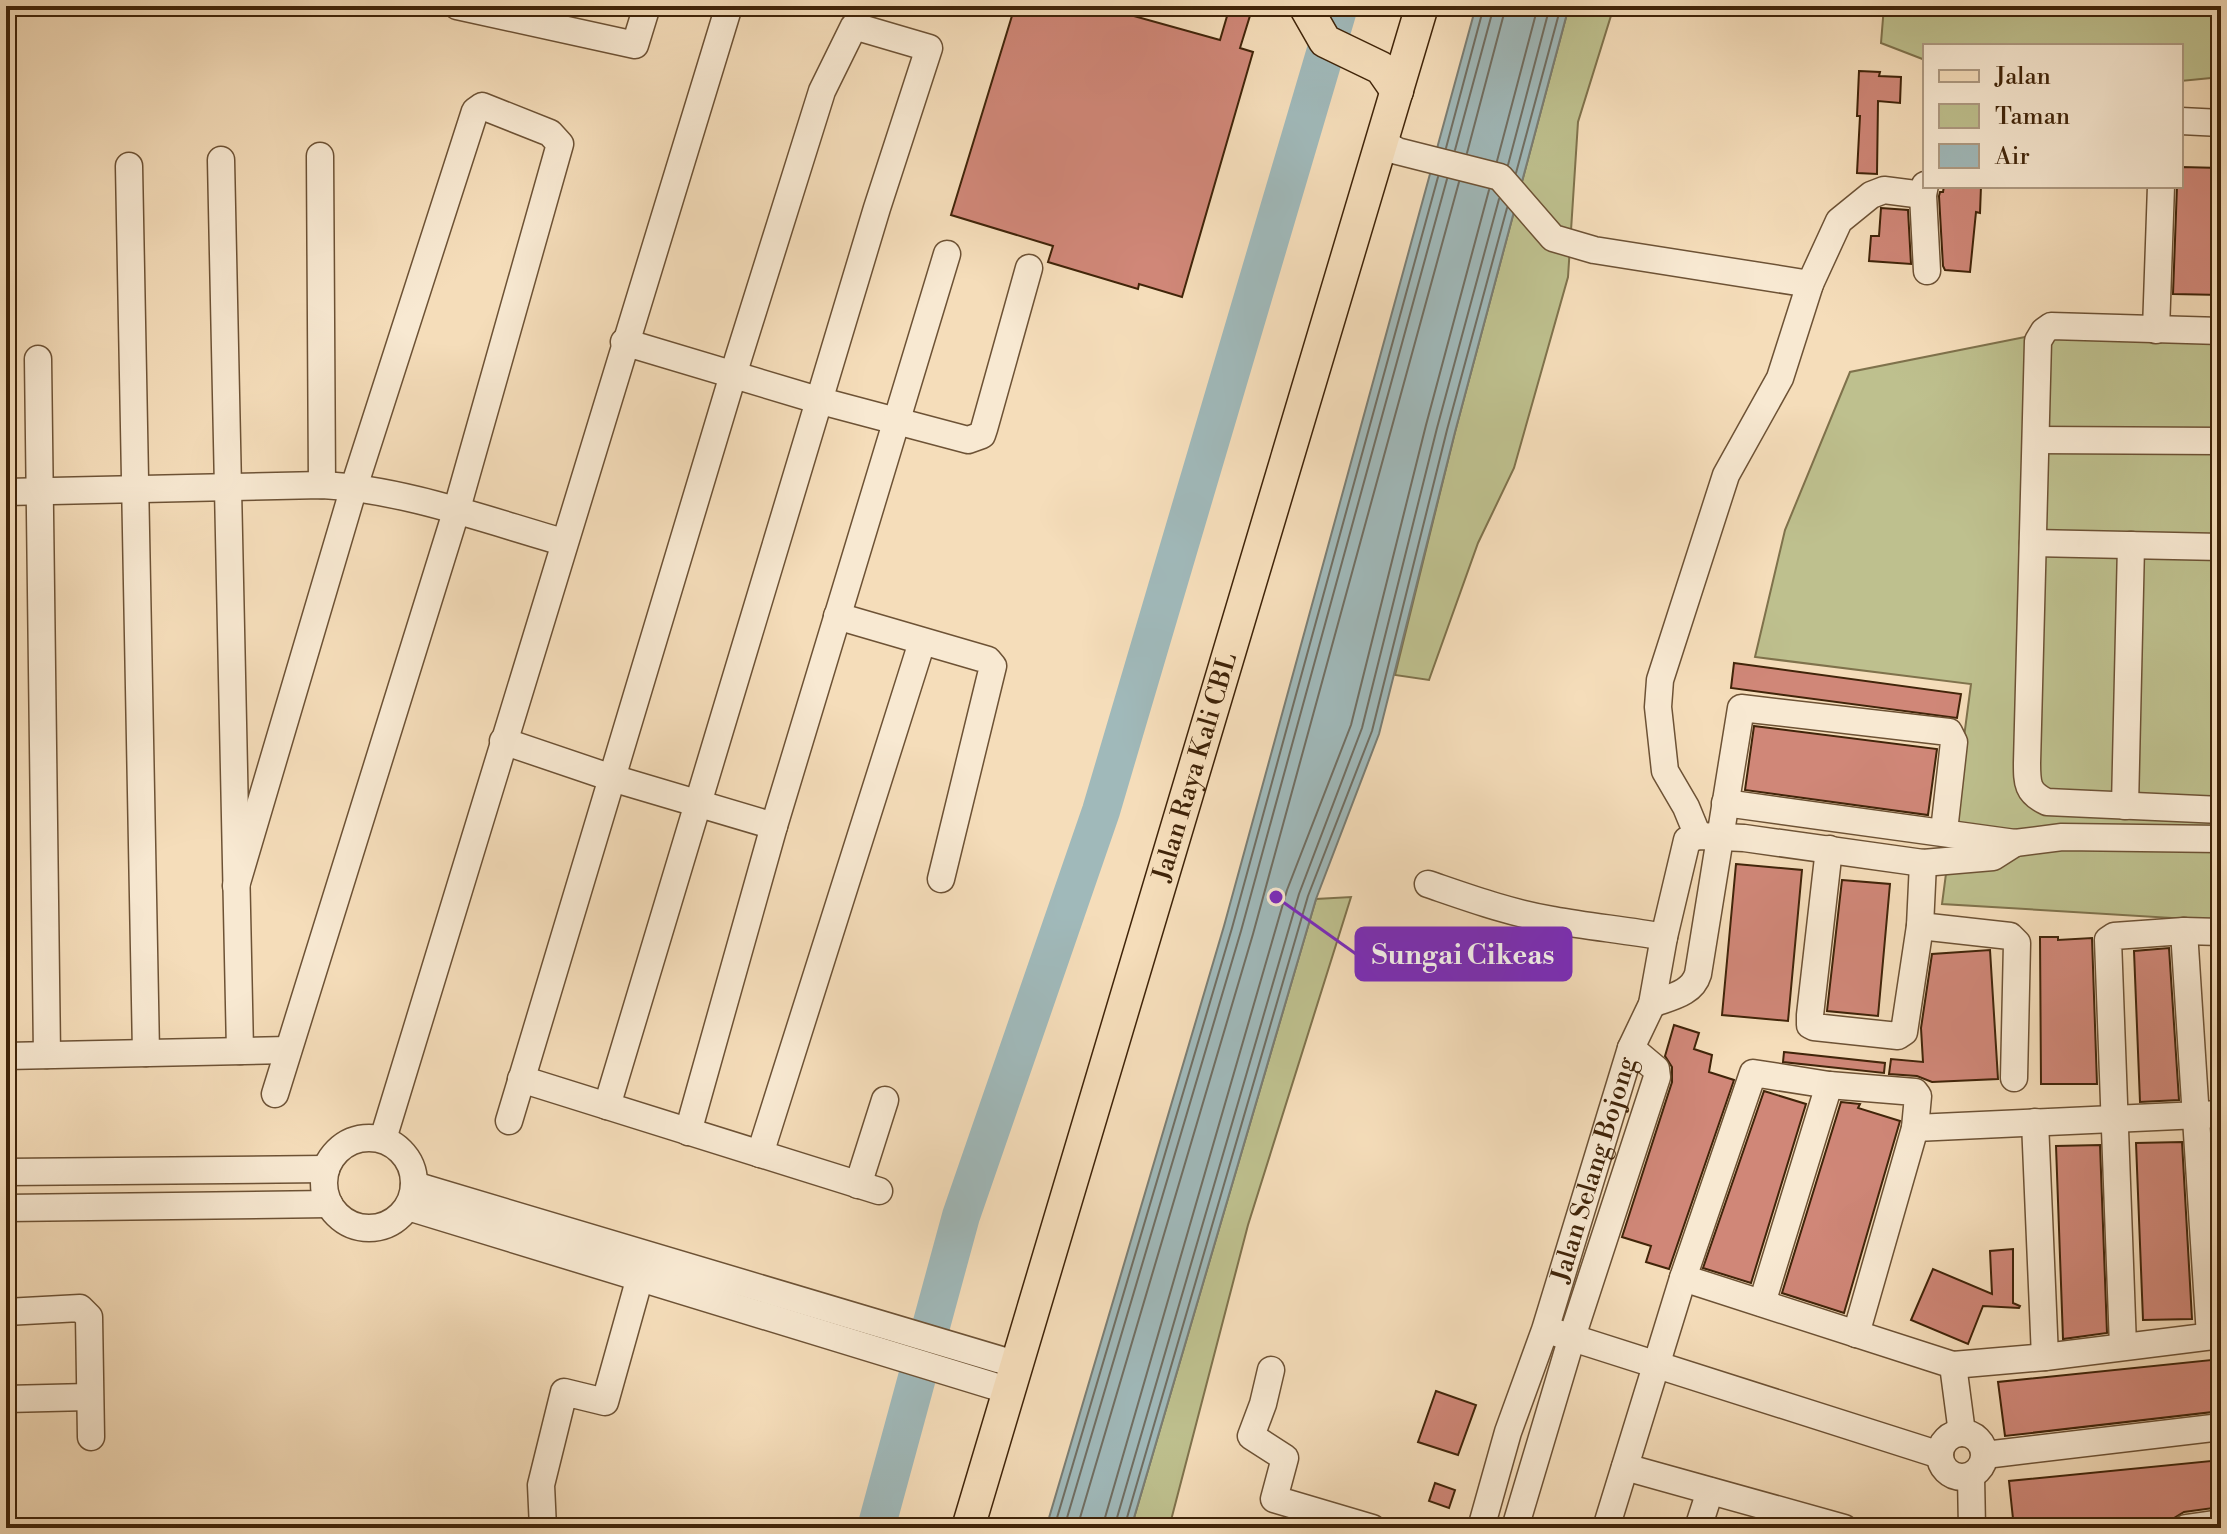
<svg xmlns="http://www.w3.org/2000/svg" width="2227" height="1534" font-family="'Libre Bodoni',serif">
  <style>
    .green { fill: #bec08e; stroke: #7f724c; stroke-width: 2 }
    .water { fill: #a0b9ba; stroke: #7a7d73; stroke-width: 2 }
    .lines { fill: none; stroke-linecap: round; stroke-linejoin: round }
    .shore { stroke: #706e62; stroke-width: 2 }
    .river { stroke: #a0b9ba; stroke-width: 38 }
    .building { fill: #d08778; stroke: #402409; stroke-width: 2 }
    .minor-casing { stroke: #6d5235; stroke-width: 29 }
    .major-casing { stroke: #402409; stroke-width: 35 }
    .minor { stroke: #f8e9d2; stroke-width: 26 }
    .major { stroke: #f5ddba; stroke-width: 32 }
    .labels { text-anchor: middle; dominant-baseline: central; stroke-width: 7; stroke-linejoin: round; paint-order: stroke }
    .street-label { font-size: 26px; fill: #402409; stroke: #f8e9d2 }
    .leader { fill: none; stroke: #7b2cbf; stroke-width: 3 }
    .callout-dot { fill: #7b2cbf; stroke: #f8e9d2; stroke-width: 3 }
    .callout { fill: #7b2cbf; stroke: #7b2cbf; stroke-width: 3 }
    .callout-label { font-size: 28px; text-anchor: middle; font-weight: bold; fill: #fff }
  </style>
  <rect width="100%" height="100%" fill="#f5ddba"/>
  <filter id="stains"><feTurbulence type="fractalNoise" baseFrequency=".0025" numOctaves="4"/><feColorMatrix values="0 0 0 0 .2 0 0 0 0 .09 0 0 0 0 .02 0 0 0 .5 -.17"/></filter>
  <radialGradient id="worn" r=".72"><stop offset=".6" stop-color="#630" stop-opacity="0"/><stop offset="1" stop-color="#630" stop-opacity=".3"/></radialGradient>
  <!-- green -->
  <g class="green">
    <path d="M1569,6H1614L1578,122L1568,277L1514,468L1478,543L1429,680L1395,675L1455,432Z"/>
    <path d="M1884,6H2221V77L2181,81V46H1925V60L1881,43Z"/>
    <path d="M2025,337L2221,342V921L1942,904L1971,684L1755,657L1785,530L1850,372Z"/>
    <path d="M1351,897L1248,1225L1169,1528H1131L1316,899Z"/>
  </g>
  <!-- water -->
  <path class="water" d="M1476,6H1569L1455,432L1379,734L1316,899L1131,1528H1046L1224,926Z"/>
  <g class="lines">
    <!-- shore -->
    <g class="shore">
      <path d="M1446,148L1484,6"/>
      <path d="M1455,150L1494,6"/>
      <path d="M1467,153L1506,6"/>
      <path d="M1497,161L1538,6"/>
      <path d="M1508,165L1550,6"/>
      <path d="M1516,173L1561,6"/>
      <path d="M1054,1528L1232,928L1438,177"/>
      <path d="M1064,1528L1241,931L1447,179"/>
      <path d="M1077,1528L1253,934L1459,182"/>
      <path d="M1102,1528L1287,890L1351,725L1426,425L1489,190"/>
      <path d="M1114,1528L1299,894L1362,728L1437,428L1499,199"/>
      <path d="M1124,1528L1308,896L1372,731L1447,430L1507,208"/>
    </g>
    <!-- river -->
    <path class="river" d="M876,1528L961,1216L1101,811L1339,6"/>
  </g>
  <!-- building -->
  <g class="building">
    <path d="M1015,6H1098L1220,40L1230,6H1253L1240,48L1253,52L1182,297L1139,284L1138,289L1048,262L1053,246L951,215Z"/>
    <path d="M1859,71L1880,72L1879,76L1901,77L1900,103L1878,101L1877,174L1857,173L1860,116H1857Z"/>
    <path d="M2181,167L2221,168V295L2173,294L2177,186H2181Z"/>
    <path d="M1944,186H1981L1980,213L1976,212L1970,272L1945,270L1943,266L1939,196L1940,192H1943Z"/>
    <path d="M1881,208L1908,210L1911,264L1869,261L1871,236H1879Z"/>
    <path d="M1734,663L1961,694L1957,718L1731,688Z"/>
    <path d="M1754,726L1937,749L1928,815L1745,790Z"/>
    <path d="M1736,864L1802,870L1788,1021L1722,1015Z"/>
    <path d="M1842,880L1890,884L1878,1016L1827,1011Z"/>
    <path d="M2040,937H2058V940L2092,938L2097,1084H2041Z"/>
    <path d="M2169,948L2179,1100L2140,1102L2134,951Z"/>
    <path d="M1990,950L1998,1079L1932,1082L1917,1076L1889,1074L1891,1059L1923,1062L1921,1028L1932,954Z"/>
    <path d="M1674,1025L1699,1033L1694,1049L1712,1055L1709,1072L1734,1080L1669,1269L1646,1262L1651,1246L1622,1237L1672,1082V1067L1665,1056Z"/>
    <path d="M1784,1052L1885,1063L1884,1073L1783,1062Z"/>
    <path d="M1764,1091L1806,1104L1751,1283L1703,1268Z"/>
    <path d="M1841,1102L1860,1104L1858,1108L1900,1121L1844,1313L1782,1293Z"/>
    <path d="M2182,1142L2192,1319L2143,1320L2136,1143Z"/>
    <path d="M2100,1145L2107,1333L2063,1339L2056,1146Z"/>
    <path d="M2013,1249V1303L2020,1306L2019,1308L1983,1306L1968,1344L1911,1320L1933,1269L1992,1294L1990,1251Z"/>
    <path d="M2221,1359V1411L2005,1436L1998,1382Z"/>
    <path d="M1436,1391L1476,1405L1458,1455L1418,1442Z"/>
    <path d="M2221,1460V1507L2184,1512L2174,1518L2082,1528H2014L2009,1481Z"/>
    <path d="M1435,1483L1455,1490L1449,1508L1429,1501Z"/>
  </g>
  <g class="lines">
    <defs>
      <g id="minor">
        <path d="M457,6L635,45L647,6"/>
        <path d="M2181,121L2221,123"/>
        <path d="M1382,142L1397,151L1500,177L1553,238L1594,250L1810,284"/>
        <path d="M320,156L322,485"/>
        <path d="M221,160L240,1051"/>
        <path d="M129,166L146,1053"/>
        <path d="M1923,195L1927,271"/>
        <path d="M2156,330L2161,186"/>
        <path d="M2221,331L2051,326L2044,331L2038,341L2027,763C2027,783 2027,793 2047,802L2221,810"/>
        <path d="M624,342L821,401L968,440L982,435L984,429L1029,268"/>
        <path d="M38,359L47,1055"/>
        <path d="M2036,440L2221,441"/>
        <path d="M6,492L322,485C402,489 486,520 563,542"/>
        <path d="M2033,543L2221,547"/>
        <path d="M837,616L988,660L993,666L941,879"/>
        <path d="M503,741L612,778L774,826"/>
        <path d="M1725,803L2015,843L2062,837L2221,839"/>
        <path d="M2125,806L2131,545"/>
        <path d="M1698,836L1686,807L1665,771L1658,707L1660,680L1726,475L1780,378L1810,284L1839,221L1871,195L1884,190L1923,195L1925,185"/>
        <path d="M1829,849L1810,1015V1025L1814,1027L1898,1036L1904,1032L1920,926L1923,863"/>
        <path d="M1428,884C1469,898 1510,913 1553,920C1590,927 1627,930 1664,937"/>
        <path d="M236,886L354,487L475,111L482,106L550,133L560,144L456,512L275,1094"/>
        <path d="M1920,926L2010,936L2017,943L2014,1078"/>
        <path d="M2184,931L2210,1336"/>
        <path d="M1652,1004C1670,997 1692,994 1698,974L1741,708L1949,732L1954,742L1944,831"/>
        <path d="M6,1056L288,1050"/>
        <path d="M521,1079L879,1191"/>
        <path d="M509,1121L733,375L822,91L854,26L929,48L877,208L607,1106"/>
        <path d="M2035,1122L2045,1357"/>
        <path d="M1915,1128L2221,1114"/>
        <path d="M688,1132L774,826L947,254"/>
        <circle cx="369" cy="1183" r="45"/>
        <path d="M383,1139L729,6"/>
        <path d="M760,1154L922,642"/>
        <path d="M6,1172L326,1169"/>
        <path d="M414,1185L1018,1365"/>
        <path d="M858,1185L885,1100"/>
        <path d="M408,1207L1010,1391"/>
        <path d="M6,1208L329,1204"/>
        <path d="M1683,1278L1953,1365L1962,1433"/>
        <path d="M1762,1303L1829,1085"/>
        <path d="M6,1312L80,1308L89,1317L91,1437"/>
        <path d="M1557,1333L1940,1455"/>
        <path d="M2123,1346L2108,940L2114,936L2184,931L2221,932"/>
        <path d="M1953,1365L2045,1357L2221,1335"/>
        <path d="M1271,1370L1263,1404L1251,1436L1285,1458L1274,1499L1372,1528"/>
        <path d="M6,1399L89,1397"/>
        <circle cx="1962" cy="1455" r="22"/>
        <path d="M1985,1455L2221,1427"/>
        <path d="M1625,1467L1844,1528"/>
        <path d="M1971,1476L1972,1528"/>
        <path d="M543,1528L541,1485L564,1392L605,1402L640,1277"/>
        <path id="s1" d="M1481,1528L1508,1432L1545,1330L1631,1048L1652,1004L1664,937L1687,840L1698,836L1744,838L1923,863L1993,857L2015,843"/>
        <path d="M1515,1528L1572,1337L1657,1077L1656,1069L1631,1048"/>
        <path d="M1606,1528L1683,1278L1753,1073L1829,1085L1915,1092L1918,1096L1915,1128L1856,1334"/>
        <path d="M1698,1528L1710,1491"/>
        <path d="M2186,1528L2221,1523"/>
      </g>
      <g id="major">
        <path d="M1305,6L1325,41L1381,68L1397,91"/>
        <path id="s2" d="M968,1528L1422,6"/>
      </g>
    </defs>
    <!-- minor casing -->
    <use href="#minor" class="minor-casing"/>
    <!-- major casing -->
    <use href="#major" class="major-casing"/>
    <!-- minor -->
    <use href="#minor" class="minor"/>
    <!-- major -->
    <use href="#major" class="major"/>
  </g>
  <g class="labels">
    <!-- street labels -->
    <g class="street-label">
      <text stroke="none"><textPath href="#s2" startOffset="794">Jalan Raya Kali CBL</textPath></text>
      <text stroke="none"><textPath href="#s1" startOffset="376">Jalan Selang Bojong</textPath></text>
    </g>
  </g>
  <!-- callouts -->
  <path class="leader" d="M1276 897L1356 954"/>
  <circle class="callout-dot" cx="1276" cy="897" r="8"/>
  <rect class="callout" x="1356" y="928" width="215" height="52" rx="8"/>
  <g class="callout-label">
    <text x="1463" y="964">Sungai Cikeas</text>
  </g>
  <!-- margin -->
  <rect width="2227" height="1534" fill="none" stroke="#f5ddba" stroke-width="32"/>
  <rect x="8" y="8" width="2211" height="1518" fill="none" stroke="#402409" stroke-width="4"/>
  <rect x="16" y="16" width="2195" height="1502" fill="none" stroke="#402409" stroke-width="2"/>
  <!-- legend -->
  <rect x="1923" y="44" width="260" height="144" fill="#f8e9d2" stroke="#ae9a82" stroke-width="2"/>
  <rect x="1939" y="70" width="40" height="12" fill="#f5ddba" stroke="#ae9a82" stroke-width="2"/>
  <text x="1995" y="84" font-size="24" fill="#402409">Jalan</text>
  <rect x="1939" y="104" width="40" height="24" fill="#bec08e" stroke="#ae9a82" stroke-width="2"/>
  <text x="1995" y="124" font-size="24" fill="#402409">Taman</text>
  <rect x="1939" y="144" width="40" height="24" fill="#a0b9ba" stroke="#ae9a82" stroke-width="2"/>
  <text x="1995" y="164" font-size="24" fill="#402409">Air</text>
  <rect width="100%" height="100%" filter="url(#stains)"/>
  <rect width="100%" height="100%" fill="url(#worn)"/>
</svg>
